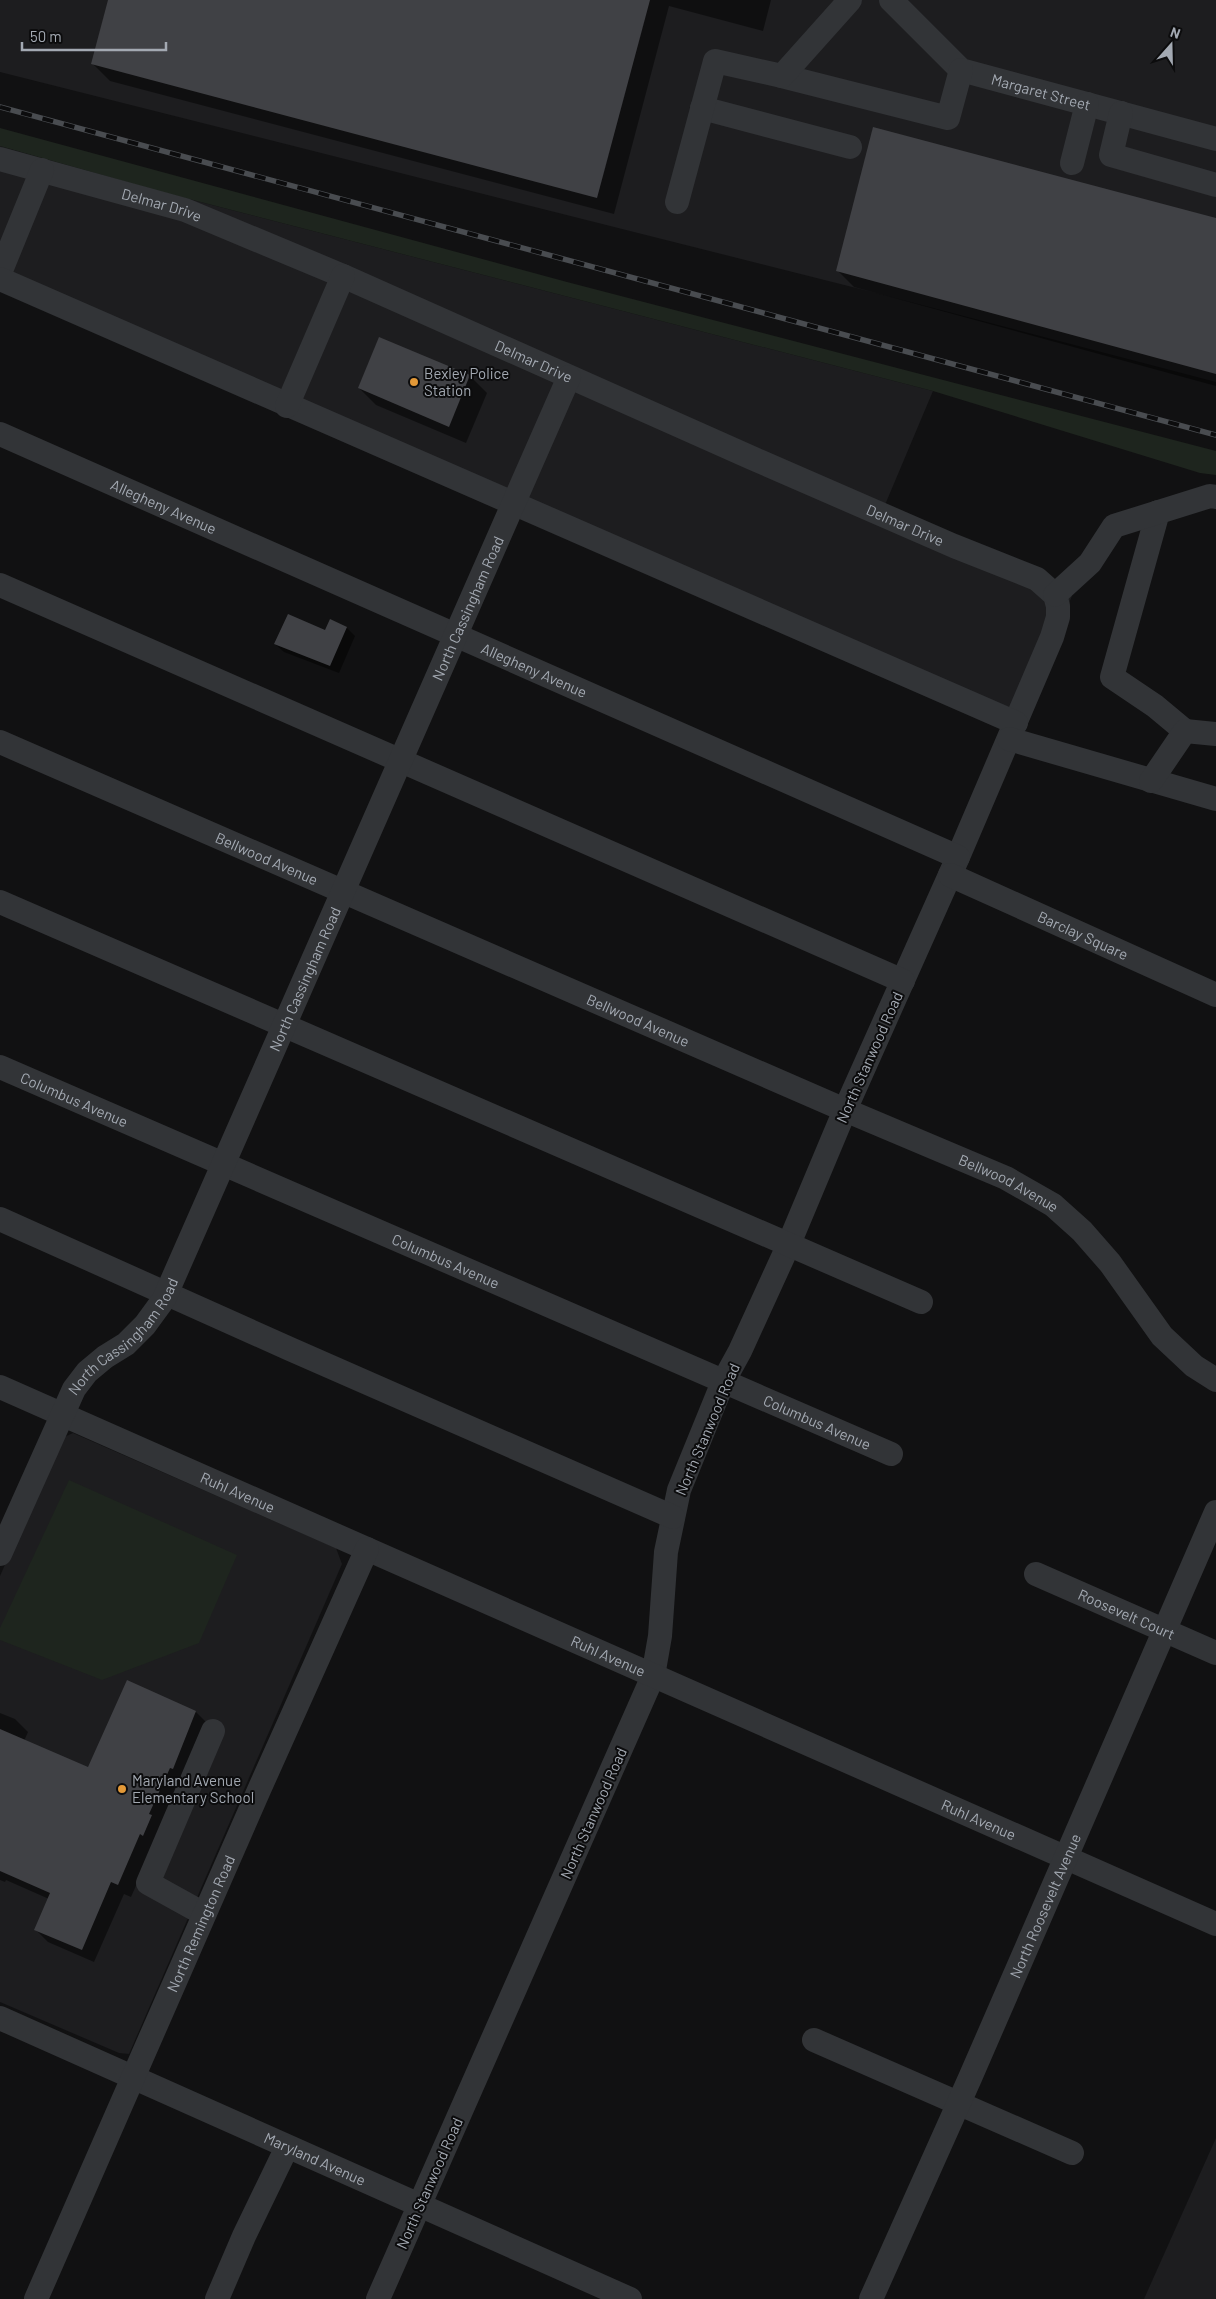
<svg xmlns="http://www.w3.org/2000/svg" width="1216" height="2299" font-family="Barlow,sans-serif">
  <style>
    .built { fill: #1d1d1f }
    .green { fill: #1e251e }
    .shadow { fill: #0007 }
    .building { fill: #404145 }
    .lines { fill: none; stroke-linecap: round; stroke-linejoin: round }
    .minor { stroke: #323437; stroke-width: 24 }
    .rail-casing { stroke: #494c50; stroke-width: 5.5 }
    .rail { stroke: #0c0c0d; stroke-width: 4; stroke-dasharray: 11; stroke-linecap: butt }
    .poi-dot { fill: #e39938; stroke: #0c0c0d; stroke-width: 2 }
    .labels { text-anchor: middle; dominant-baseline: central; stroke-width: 4; stroke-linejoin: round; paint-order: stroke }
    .street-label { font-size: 15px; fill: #a3a9b2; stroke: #0c0c0d }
    .poi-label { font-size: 15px; fill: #a3a9b2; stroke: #0c0c0d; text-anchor: start }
  </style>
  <rect width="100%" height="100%" fill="#111112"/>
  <!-- built -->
  <g class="built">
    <path d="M0,0H1216V382L876,293L0,72Z"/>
    <path d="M0,146L162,192L933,391L882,512L1072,596L1017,728L0,278Z"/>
    <path d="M73,1433L336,1548L342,1564L129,2054L119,2053L0,2002V1576L60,1439Z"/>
    <path d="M1216,2138V2299H1144Z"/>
  </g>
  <!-- green -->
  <g class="green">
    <path d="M0,128L567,282L1216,451V475L1200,473L933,391L162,192L0,146Z"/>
    <path d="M69,1480L237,1555L199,1643L102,1680L0,1640V1628Z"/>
  </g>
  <!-- shadow -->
  <g class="shadow">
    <path d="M110,0H771L763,31L669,6L614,214L110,81L93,64Z"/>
    <path d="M1216,219V386L854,287L837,270Z"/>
    <path d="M380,339L470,376L487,393L466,443L376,405L359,388Z"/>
    <path d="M330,621L347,628L355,636L339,673L284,652L275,644L325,632Z"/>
    <path d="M196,1712L208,1724L131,1897L124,1894L94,1962L48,1942L35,1929L49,1899L6,1880L5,1882L0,1880V1713L15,1719L28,1732L24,1741L89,1769Z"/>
  </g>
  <!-- building -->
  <g class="building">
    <path d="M108,0H650L597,198L91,64Z"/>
    <path d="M873,127L1216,218V374L836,271Z"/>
    <path d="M379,337L470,375L449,427L358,388Z"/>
    <path d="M288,614L325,630L330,619L347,627L330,666L274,644Z"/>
    <path d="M127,1680L196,1711L173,1769L170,1768L149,1814L152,1815L143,1836L140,1834L118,1885L111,1882L82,1950L34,1930L50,1893L0,1871V1729L88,1767Z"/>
  </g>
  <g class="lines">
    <!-- minor -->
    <g class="minor">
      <path id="s1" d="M891,0L961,70L1216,139"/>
      <path d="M782,76L948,118L961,70"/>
      <path d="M702,108L850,147"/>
      <path d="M1121,113L1111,155L1216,185"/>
      <path id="s2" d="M0,159L185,210L343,276L752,458L954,546L1037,579L1055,595L1058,606V617L1052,637L958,857L845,1110L788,1246L740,1351L723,1382L679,1490L666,1552L660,1636L653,1676L378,2299"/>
      <path d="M1072,163L1087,104"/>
      <path d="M677,202L715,61L782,76L850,0"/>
      <path d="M0,273L42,170"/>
      <path d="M0,279L1016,723"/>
      <path d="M287,406L343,276"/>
      <path id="s3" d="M0,434L958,857"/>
      <path d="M1158,512L1112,677L1155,706L1185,731"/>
      <path d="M0,585L903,981"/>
      <path d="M1055,595L1090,563L1114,526L1210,496L1216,497"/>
      <path d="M1009,739L1216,799"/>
      <path id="s4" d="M0,742L845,1110L1006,1178L1053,1205L1082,1231L1110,1263L1162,1336L1194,1366L1216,1380"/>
      <path d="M1151,781L1185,731L1216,734"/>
      <path id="s5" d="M950,875L1216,995"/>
      <path d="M0,902L921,1302"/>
      <path id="s6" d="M0,1067L891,1454"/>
      <path d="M0,1219L290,1349L673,1517"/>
      <path id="s7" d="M0,1387L1216,1924"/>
      <path id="s8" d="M0,1554L74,1389L87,1372L105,1357L126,1344L145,1325L164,1299L569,377"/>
      <path id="s9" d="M1036,1574L1216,1653"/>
      <path d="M204,1914L148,1883L213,1731"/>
      <path id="s10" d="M0,2018L630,2299"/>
      <path d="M814,2040L1072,2153"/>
      <path id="s11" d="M36,2299L259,1790L367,1549"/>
      <path d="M217,2299L244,2236L287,2147"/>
      <path id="s12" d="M871,2299L970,2078L1216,1512"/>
    </g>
    <defs>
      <path id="rail" d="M0,107L1216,435"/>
    </defs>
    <!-- rail casing -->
    <use href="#rail" class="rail-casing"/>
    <!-- rail -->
    <use href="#rail" class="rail"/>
  </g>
  <!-- markers -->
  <g class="poi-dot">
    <circle cx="414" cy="382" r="5"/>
    <circle cx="122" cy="1789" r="5"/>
  </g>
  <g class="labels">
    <!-- street labels -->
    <g class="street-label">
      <text stroke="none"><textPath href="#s1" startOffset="182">Margaret Street</textPath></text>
      <text stroke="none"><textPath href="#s2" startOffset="168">Delmar Drive</textPath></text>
      <text stroke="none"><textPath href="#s2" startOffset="572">Delmar Drive</textPath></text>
      <text stroke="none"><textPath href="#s3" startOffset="179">Allegheny Avenue</textPath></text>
      <text stroke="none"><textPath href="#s2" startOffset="978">Delmar Drive</textPath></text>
      <text stroke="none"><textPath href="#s8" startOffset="1064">North Cassingham Road</textPath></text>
      <text stroke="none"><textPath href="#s3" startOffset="584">Allegheny Avenue</textPath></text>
      <text stroke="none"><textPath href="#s4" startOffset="291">Bellwood Avenue</textPath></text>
      <text stroke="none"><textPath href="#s5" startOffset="146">Barclay Square</textPath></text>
      <text stroke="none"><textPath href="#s8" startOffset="659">North Cassingham Road</textPath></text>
      <text stroke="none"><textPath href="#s4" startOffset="696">Bellwood Avenue</textPath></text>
      <text transform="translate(869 1057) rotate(-66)">North Stanwood Road</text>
      <text stroke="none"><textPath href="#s6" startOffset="81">Columbus Avenue</textPath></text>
      <text stroke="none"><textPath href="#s4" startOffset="1101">Bellwood Avenue</textPath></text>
      <text stroke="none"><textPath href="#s6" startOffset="486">Columbus Avenue</textPath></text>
      <text stroke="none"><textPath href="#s8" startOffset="254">North Cassingham Road</textPath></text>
      <text stroke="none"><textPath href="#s6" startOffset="891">Columbus Avenue</textPath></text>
      <text transform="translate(707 1429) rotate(-67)">North Stanwood Road</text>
      <text stroke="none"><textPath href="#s7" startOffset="260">Ruhl Avenue</textPath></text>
      <text stroke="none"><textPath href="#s9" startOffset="99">Roosevelt Court</textPath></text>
      <text stroke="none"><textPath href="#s7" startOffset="665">Ruhl Avenue</textPath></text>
      <text transform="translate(593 1813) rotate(-66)">North Stanwood Road</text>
      <text stroke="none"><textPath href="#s7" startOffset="1070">Ruhl Avenue</textPath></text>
      <text stroke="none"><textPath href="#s12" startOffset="430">North Roosevelt Avenue</textPath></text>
      <text stroke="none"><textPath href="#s11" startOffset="410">North Remington Road</textPath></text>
      <text stroke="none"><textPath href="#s10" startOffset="345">Maryland Avenue</textPath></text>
      <text transform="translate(429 2183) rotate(-66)">North Stanwood Road</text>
    </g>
    <!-- poi labels -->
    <g class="poi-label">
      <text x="424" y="373">Bexley Police<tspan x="424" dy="17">Station</tspan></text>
      <text x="132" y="1780">Maryland Avenue<tspan x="132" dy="17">Elementary School</tspan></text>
    </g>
  </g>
  <!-- north arrow -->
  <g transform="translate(1171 45) rotate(20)" stroke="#0c0c0d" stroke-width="4" paint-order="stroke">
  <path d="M0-4L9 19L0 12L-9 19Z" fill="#a3a9b2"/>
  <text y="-8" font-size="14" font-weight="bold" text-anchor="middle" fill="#a3a9b2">N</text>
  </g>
  <!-- scale -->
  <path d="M22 42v8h144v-8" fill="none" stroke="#a3a9b2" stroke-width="2.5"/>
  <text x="30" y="42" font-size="15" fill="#a3a9b2" stroke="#0c0c0d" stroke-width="4" paint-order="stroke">50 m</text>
</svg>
